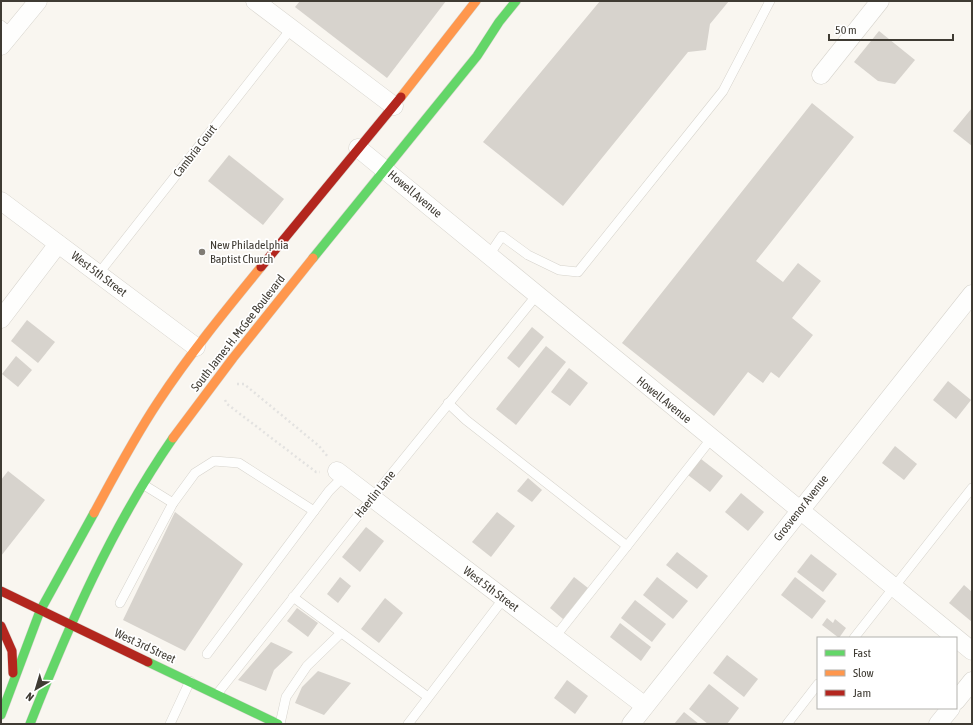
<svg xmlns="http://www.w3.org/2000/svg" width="973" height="725" font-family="'Asap Condensed',sans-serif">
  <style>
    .building { fill: #d7d3cd }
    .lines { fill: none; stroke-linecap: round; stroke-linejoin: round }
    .lane-casing { stroke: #d6d3cc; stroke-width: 10 }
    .street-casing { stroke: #d6d3cc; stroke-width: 19 }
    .fast-casing { stroke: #d6d3cc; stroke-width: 10 }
    .slow-casing { stroke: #d6d3cc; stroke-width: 10 }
    .jam-casing { stroke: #d6d3cc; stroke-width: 10 }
    .path { stroke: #e3e2e0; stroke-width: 2.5; stroke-dasharray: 2 3; stroke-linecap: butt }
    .lane { stroke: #fefefd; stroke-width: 9 }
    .street { stroke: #fefefd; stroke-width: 18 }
    .fast { stroke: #63d668; stroke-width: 9 }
    .slow { stroke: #ff974d; stroke-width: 9 }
    .jam { stroke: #b3261e; stroke-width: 9 }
    .poi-dot { fill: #807c75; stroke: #fff; stroke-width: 1.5 }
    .labels { text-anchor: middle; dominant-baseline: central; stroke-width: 3.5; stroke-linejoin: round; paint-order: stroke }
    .street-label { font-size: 12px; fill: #3f3b33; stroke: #fff }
    .poi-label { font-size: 12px; fill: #3f3b33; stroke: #fff; text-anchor: start }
  </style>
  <rect width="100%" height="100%" fill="#f9f6f0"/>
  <!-- building -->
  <g class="building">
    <path d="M300,1H446L387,78L295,7Z"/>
    <path d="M600,1H729L710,24L706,50L688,52L563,206L483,142Z"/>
    <path d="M879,31L915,60L895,84L878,81L854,62Z"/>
    <path d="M812,103L854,137L756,261L783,282L798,263L821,281L792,318L813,335L779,378L771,372L763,383L748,372L714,416L622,343Z"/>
    <path d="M972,108V146L953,131Z"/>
    <path d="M229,155L284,199L263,225L208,181Z"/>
    <path d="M27,320L55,342L38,363L11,341Z"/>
    <path d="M532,327L544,337L519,368L507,358Z"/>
    <path d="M546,346L566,362L516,425L496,409Z"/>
    <path d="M16,356L32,370L18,387L2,374Z"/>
    <path d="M569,368L588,383L570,406L551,392Z"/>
    <path d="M948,381L971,400L956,419L933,400Z"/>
    <path d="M895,446L917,464L904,480L882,463Z"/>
    <path d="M701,459L723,476L710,492L688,475Z"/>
    <path d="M8,471L45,500L1,556V480Z"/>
    <path d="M528,478L542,490L532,502L517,491Z"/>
    <path d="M741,493L764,512L748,531L725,512Z"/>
    <path d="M175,512L243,564L185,651L123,620Z"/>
    <path d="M497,512L515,526L491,557L472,542Z"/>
    <path d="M366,527L384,541L360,572L342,557Z"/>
    <path d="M677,552L708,576L697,589L666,565Z"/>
    <path d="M811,554L837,574L823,592L797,572Z"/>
    <path d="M340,577L351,586L338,603L327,594Z"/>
    <path d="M574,577L588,588L563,619L550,608Z"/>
    <path d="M657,577L688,601L673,619L643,595Z"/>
    <path d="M795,577L826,601L812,619L781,595Z"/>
    <path d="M964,585L972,592V622L949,603Z"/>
    <path d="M385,598L403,613L379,643L361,629Z"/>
    <path d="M635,600L666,624L652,642L621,618Z"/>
    <path d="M297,608L318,623L308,637L287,621Z"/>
    <path d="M827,618L833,623L835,619L846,628L839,638L822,625Z"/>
    <path d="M620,623L651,647L641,661L610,637Z"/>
    <path d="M271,642L293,652L274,670L266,691L238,680Z"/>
    <path d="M727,655L758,679L744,697L713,673Z"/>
    <path d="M318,671L351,683L324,715L295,703L302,687Z"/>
    <path d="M567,680L588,696L575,714L554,698Z"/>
    <path d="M709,684L739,708L727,724H708L689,709Z"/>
    <path d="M684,712L699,724H674Z"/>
  </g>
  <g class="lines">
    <defs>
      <g id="lane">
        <path d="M1,25L11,33"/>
        <path d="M489,255L502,236L528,255L559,270L578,272L723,91L770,1"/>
        <path d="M99,273L291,29"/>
        <path d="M448,403L466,420L627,546L711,439"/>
        <path d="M144,485L173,503"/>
        <path d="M293,597L428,697"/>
        <path d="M120,603L173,503L195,473L214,461L239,463L314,511"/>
        <path d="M555,637L627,546"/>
        <path d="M854,638L972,488"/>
        <path d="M207,654L329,491L344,476"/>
        <path d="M217,694L372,498L536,296"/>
        <path d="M170,724L190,681"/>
        <path d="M280,724L286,697L307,666L341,633"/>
        <path d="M408,724L504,598"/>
        <path d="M787,724L818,684"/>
      </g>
      <g id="street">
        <path d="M255,1L394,106"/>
        <path d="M1,46L38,1"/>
        <path d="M821,75L880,1"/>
        <path d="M358,148L972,651"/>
        <path d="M1,201L196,347"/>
        <path d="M1,319L58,244"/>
        <path d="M337,471L645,706"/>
        <path d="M956,701L972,681"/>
        <path d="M631,724L972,294"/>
        <path d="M938,724L951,708"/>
      </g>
      <g id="fast">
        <path d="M313,258L477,56L499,22L516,1"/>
        <path d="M148,662L278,724"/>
        <path d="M1,715L40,611L94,513"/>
        <path d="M30,724C69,625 112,526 173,438"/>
      </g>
      <g id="slow">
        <path d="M401,97L476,1"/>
        <path d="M173,438L233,358L313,258"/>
        <path d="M94,513C114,476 134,438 158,402C189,355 225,311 261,267"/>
      </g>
      <g id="jam">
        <path d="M261,267L401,97"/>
        <path d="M1,591L148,662"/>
        <path d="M1,626L12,651L13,673"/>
      </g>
    </defs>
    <!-- lane casing -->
    <use href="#lane" class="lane-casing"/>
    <!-- street casing -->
    <use href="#street" class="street-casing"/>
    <!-- fast casing -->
    <use href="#fast" class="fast-casing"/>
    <!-- slow casing -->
    <use href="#slow" class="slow-casing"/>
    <!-- jam casing -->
    <use href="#jam" class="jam-casing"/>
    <!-- path -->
    <g class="path">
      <path d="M237,384H244L319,446L328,457"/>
      <path d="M225,400L227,404L316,472H320"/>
    </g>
    <!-- lane -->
    <use href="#lane" class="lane"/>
    <!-- street -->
    <use href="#street" class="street"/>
    <!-- fast -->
    <use href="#fast" class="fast"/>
    <!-- slow -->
    <use href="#slow" class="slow"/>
    <!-- jam -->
    <use href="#jam" class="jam"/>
  </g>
  <!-- markers -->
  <circle class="poi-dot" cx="202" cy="252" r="4"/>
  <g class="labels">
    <!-- street labels -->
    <g class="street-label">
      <text transform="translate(195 151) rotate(-52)">Cambria Court</text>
      <text transform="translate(415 194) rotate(40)">Howell Avenue</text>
      <text transform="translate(99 274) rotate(37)">West 5th Street</text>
      <text transform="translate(238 333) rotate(-52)">South James H. McGee Boulevard</text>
      <text transform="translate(664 400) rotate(39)">Howell Avenue</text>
      <text transform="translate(375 494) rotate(-51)">Haerlin Lane</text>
      <text transform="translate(801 508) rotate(-52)">Grosvenor Avenue</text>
      <text transform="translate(491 589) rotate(37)">West 5th Street</text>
      <text transform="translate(145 646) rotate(25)">West 3rd Street</text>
    </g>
    <!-- poi labels -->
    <g class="poi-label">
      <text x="210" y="245">New Philadelphia<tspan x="210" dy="14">Baptist Church</tspan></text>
    </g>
  </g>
  <!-- border -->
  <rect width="973" height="725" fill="none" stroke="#3f3b33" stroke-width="4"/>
  <!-- legend -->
  <rect x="817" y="637" width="140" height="72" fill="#ffffff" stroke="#b2b1ad"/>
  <rect x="825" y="650" width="20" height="6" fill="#63d668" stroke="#b2b1ad"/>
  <text x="853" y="657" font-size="12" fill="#3f3b33">Fast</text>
  <rect x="825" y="670" width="20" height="6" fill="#ff974d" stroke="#b2b1ad"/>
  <text x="853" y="677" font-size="12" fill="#3f3b33">Slow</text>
  <rect x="825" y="690" width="20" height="6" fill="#b3261e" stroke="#b2b1ad"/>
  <text x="853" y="697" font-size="12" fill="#3f3b33">Jam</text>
  <!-- north arrow -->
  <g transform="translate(36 689) rotate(218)" stroke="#ffffff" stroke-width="3" paint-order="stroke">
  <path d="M0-3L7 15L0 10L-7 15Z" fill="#3f3b33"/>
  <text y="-6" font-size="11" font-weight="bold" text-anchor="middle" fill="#3f3b33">N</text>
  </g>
  <!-- scale -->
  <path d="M829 34v6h124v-6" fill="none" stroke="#3f3b33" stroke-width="2"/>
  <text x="835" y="34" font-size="12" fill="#3f3b33" stroke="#ffffff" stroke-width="3" paint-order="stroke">50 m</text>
</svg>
